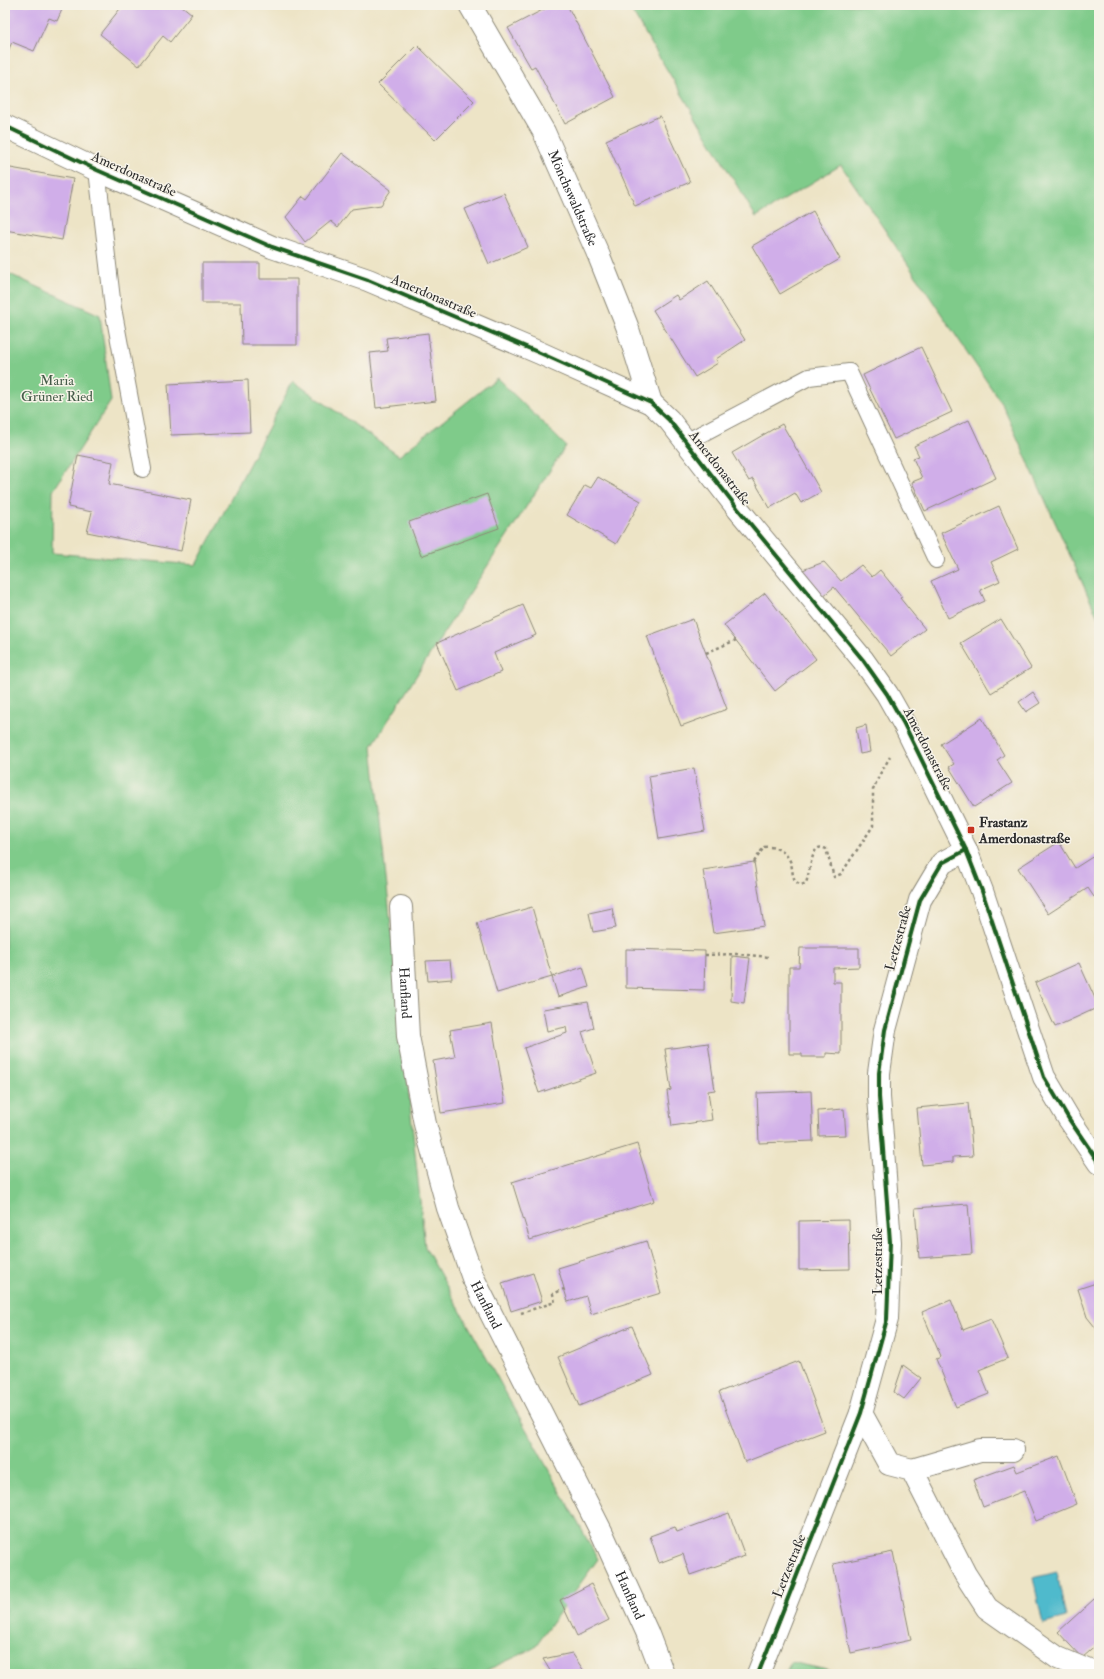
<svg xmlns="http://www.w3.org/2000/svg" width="1104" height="1679" font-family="'IM FELL Double Pica',serif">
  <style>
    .green { fill: #7fcb8a; stroke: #557b5a }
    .water { fill: #4fbacc; stroke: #3d727c }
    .building { fill: #d0aee9 }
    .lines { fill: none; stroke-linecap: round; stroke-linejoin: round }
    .lane-casing { stroke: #8c8878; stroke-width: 18 }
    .street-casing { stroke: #8c8878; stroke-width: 24 }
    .path { stroke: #8c8878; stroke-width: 2.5; stroke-dasharray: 3 3; stroke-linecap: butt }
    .lane { stroke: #fff; stroke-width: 16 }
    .street { stroke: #fff; stroke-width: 22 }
    .cycleway-casing { stroke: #f7f3e8; stroke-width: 6 }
    .cycleway { stroke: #1b5e20; stroke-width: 4 }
    .poi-dot { fill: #c8321e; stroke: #f7f3e8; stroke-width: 1.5 }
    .labels { text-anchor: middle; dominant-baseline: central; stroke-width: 3; stroke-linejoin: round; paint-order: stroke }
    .street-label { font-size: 14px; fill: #2b2b2b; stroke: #f7f3e8 }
    .park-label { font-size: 14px; fill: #445b48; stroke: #f7f3e8 }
    .poi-label { font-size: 14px; font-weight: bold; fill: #2b2b2b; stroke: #f7f3e8; text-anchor: start }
  </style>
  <rect width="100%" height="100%" fill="#f7f3e8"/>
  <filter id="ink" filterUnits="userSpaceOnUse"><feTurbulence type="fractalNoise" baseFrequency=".025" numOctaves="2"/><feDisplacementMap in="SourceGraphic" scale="8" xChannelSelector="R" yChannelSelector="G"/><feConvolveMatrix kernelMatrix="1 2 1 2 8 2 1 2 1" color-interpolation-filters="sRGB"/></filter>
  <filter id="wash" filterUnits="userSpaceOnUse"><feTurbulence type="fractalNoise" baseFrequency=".012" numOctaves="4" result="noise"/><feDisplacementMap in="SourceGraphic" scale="16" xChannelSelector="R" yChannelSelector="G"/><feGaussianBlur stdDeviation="0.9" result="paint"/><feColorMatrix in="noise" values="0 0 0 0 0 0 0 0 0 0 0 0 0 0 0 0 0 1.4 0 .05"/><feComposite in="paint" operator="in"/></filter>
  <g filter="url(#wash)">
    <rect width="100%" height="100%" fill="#ede4c6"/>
    <!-- green -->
    <g class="green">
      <path d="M628,5H1099V620L1002,404L841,165L756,217Z"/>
      <path d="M5,272L100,315L111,401L53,491L52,553L196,565L293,381L399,456L497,378L566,446L437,643L372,746L425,1247L598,1559L533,1649L478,1674H5Z"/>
      <path d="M791,1662L845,1674H785Z"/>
    </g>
    <!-- water -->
    <path class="water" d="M1057,1572L1066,1618L1043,1624L1033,1578Z"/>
    <g id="blocks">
      <!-- building -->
      <g class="building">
        <path d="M5,5H64L57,21L49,18L34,51L12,42L5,58Z"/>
        <path d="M123,5H181L192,14L170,42L163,36L139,66L100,34Z"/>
        <path d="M552,5H567L615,97L565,124L535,66L531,68L508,28Z"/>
        <path d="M417,45L474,101L435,140L378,84Z"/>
        <path d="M660,116L690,182L635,206L606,140Z"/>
        <path d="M342,153L391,190L381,205L352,209L338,227L331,221L305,242L286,217L303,196L307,199Z"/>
        <path d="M5,167L73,179L62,240L5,230Z"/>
        <path d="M504,193L528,247L489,264L465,209Z"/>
        <path d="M813,211L840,259L780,294L752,246Z"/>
        <path d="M202,263H260V279H297V345H242L241,303H202Z"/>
        <path d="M708,281L745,340L716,359L718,363L695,377L653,310L676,295L679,300Z"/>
        <path d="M428,333L436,401L376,408L370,353L388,351L386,338Z"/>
        <path d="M921,347L952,412L894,439L863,375Z"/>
        <path d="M248,380L250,432L171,435L168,384Z"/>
        <path d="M969,420L996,478L925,511L912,482L922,478L913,458L919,456L914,446Z"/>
        <path d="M782,424L821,492L801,503L795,493L770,508L753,479L749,481L732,453Z"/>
        <path d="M78,455L113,462L109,484L191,500L181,551L87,532L92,512L68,507Z"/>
        <path d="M598,477L641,501L616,544L567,515L585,485L591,488Z"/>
        <path d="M487,494L499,528L421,556L409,522Z"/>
        <path d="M999,506L1018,549L991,562L1000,581L980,590L985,601L948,618L931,581L958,569L941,533Z"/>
        <path d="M824,562L841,581L861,565L872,577L880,570L902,597L900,598L925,629L891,656L834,587L822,597L800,571Z"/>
        <path d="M765,593L816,659L775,691L724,625Z"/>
        <path d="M523,605L536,635L494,653L501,672L458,691L437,643Z"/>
        <path d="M693,619L727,709L681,726L647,636Z"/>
        <path d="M1001,619L1031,668L991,693L961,643Z"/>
        <path d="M1033,692L1040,703L1026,712L1019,702Z"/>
        <path d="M982,718L1004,755L997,760L1012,783L974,807L949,767L954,764L941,744Z"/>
        <path d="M866,725L870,752L860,754L856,728Z"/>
        <path d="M694,768L705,831L659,839L649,776Z"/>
        <path d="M1059,842L1075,868L1097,854L1099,856V894L1094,897L1088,888L1048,914L1018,868Z"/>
        <path d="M754,862L764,926L713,933L703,870Z"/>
        <path d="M532,907L552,977L497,993L477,923Z"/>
        <path d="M612,908L616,928L593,932L589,913Z"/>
        <path d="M800,948H859V967L833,968V982H841V1054L826,1053V1057H802V1054H789V967H799Z"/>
        <path d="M626,949L705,951L704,990L626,988Z"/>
        <path d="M732,956L750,958L744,1003L731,1001Z"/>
        <path d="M450,960L452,979L428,981L426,961Z"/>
        <path d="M1079,963L1099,1007L1055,1027L1035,983Z"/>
        <path d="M583,967L589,987L558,997L552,977Z"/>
        <path d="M588,1002L594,1028L582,1032L596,1073L539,1093L524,1048L567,1033L566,1027L547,1031L543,1009Z"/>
        <path d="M492,1023L505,1103L441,1113L433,1061L455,1057L450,1030Z"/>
        <path d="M708,1043L715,1090L708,1091L712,1120L672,1126L667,1091L671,1090L665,1049Z"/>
        <path d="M811,1091L813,1141L759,1143L757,1093Z"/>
        <path d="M968,1103L973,1156L953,1157V1162L922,1165L917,1108Z"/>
        <path d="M844,1109L846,1135L819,1136L818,1111Z"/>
        <path d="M637,1144L654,1201L530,1240L512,1182Z"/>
        <path d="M968,1204L972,1254L919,1258L915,1208Z"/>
        <path d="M849,1220L850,1269L799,1270V1221Z"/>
        <path d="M646,1241L661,1293L591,1314L586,1296L568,1302L558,1268Z"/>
        <path d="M533,1273L542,1301L511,1311L502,1283Z"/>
        <path d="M1099,1282V1332L1087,1317L1078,1289Z"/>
        <path d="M951,1300L963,1330L991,1319L1008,1358L979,1370L989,1394L956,1407L936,1359L941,1357L922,1312Z"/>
        <path d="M632,1326L653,1375L579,1406L558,1357Z"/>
        <path d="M799,1361L825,1431L745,1462L719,1392Z"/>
        <path d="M903,1365L921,1378L904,1399L894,1392Z"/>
        <path d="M1059,1456L1077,1504L1036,1521L1024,1491L983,1507L973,1480L1014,1465L1017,1472Z"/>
        <path d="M729,1513L745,1556L690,1575L683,1554L659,1563L650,1536L675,1527L677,1532Z"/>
        <path d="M893,1552L911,1640L851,1653L833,1564Z"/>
        <path d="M591,1584L609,1620L577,1636L560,1600Z"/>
        <path d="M1094,1599L1099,1602V1643L1082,1658L1058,1632Z"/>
        <path d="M572,1653L586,1674H552L543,1659Z"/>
      </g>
    </g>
  </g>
  <g filter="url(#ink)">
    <use href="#blocks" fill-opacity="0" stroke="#8c8878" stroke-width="1"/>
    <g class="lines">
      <defs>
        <g id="lane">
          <path d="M97,170L113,308L143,469"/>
          <path d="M686,442L809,377L849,372L936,560"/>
        </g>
        <g id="street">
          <path id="s1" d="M470,5L544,132L599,256L627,326L651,403"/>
          <path d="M5,126L97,170L272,247L368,280L540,353L651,403L669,420L738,509L863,660L887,694L904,724L966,850L982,891L1044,1077L1069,1119L1099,1163"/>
          <path id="s2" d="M401,907L408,1036L425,1124L448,1208L473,1278L602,1533L647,1632L663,1674"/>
          <path d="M861,1413L889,1464L912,1470L965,1574L987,1608L1058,1658L1096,1674"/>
          <path d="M912,1470L980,1450H1013"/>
          <path d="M758,1674L861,1413L887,1319L890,1242L879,1097V1073L885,1030L920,900L942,863L966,850"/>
        </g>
      </defs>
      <!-- lane casing -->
      <use href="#lane" class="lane-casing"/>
      <!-- street casing -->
      <use href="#street" class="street-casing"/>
      <!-- path -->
      <g class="path">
        <path d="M706,653L736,640"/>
        <path d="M754,862L764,847C774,846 785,850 790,861C794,870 790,880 801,885L806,883C809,875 811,854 817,849C820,846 823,848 826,849L834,877L841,874L873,826V790L880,774L890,757"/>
        <path d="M705,955L737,954L769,957"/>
        <path d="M521,1313L555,1302L553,1294L564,1289"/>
      </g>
      <!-- lane -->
      <use href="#lane" class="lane"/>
      <!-- street -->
      <use href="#street" class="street"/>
      <defs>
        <g id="cycleway">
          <path d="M5,126L97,170L272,247L368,280L540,353L651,403L669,420L738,509L863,660L887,694L904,724L966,850L982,891L1044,1077L1069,1119L1099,1163"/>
          <path d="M758,1674L861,1413L887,1319L890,1242L879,1097V1073L885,1030L920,900L942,863L966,850"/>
        </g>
      </defs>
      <!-- cycleway casing -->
      <use href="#cycleway" class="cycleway-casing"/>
      <!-- cycleway -->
      <use href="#cycleway" class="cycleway"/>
    </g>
  </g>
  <!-- markers -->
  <rect class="poi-dot" x="967" y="826" width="8" height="8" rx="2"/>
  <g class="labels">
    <!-- street labels -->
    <g class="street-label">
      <text transform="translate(134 174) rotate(24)">Amerdonastraße</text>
      <text stroke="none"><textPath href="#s1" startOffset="219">Mönchswaldstraße</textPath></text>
      <text transform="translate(434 296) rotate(23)">Amerdonastraße</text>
      <text transform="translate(720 468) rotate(52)">Amerdonastraße</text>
      <text transform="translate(928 749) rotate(63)">Amerdonastraße</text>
      <text transform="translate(898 938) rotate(-75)">Letzestraße</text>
      <text stroke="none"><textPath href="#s2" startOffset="86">Hanfland</textPath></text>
      <text transform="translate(877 1261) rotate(-90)">Letzestraße</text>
      <text stroke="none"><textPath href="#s2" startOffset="410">Hanfland</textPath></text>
      <text transform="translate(789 1566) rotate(-68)">Letzestraße</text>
      <text stroke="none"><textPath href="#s2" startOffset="734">Hanfland</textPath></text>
    </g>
    <!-- park labels -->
    <g class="park-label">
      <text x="57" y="380">Maria<tspan x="57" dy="16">Grüner Ried</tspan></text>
    </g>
    <!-- poi labels -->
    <g class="poi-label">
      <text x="979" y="822">Frastanz<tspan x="979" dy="16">Amerdonastraße</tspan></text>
    </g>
  </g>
  <!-- margin -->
  <rect width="1104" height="1679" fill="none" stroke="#f7f3e8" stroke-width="20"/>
</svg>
